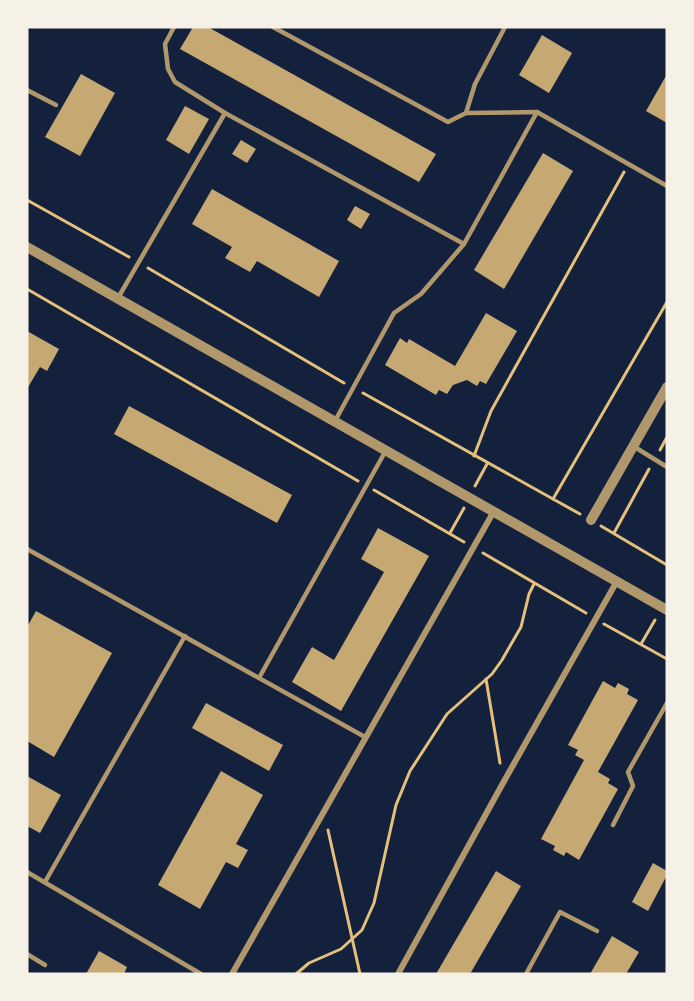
<svg xmlns="http://www.w3.org/2000/svg" width="694" height="1001" font-family="Commissioner,sans-serif">
  <style>
    .building { fill: #c6a872 }
    .lines { fill: none; stroke-linecap: round; stroke-linejoin: round }
    .path { stroke: #e5c07b; stroke-width: 3 }
    .service { stroke: #b1986c; stroke-width: 4.5 }
    .minor { stroke: #b1986c; stroke-width: 6 }
    .tertiary { stroke: #b1986c; stroke-width: 10 }
  </style>
  <rect width="100%" height="100%" fill="#14213d"/>
  <!-- building -->
  <g class="building">
    <path d="M193,27H208L436,154L419,182L180,49Z"/>
    <path d="M542,35L572,53L549,93L519,75Z"/>
    <path d="M81,74L115,93L80,156L45,137Z"/>
    <path d="M667,74V123L646,111Z"/>
    <path d="M185,106L209,119L189,154L166,140Z"/>
    <path d="M241,140L256,149L247,163L232,154Z"/>
    <path d="M543,153L573,171L504,289L474,270Z"/>
    <path d="M212,189L339,261L319,297L257,261L250,272L225,258L232,247L192,224Z"/>
    <path d="M355,206L370,214L361,229L347,220Z"/>
    <path d="M486,313L517,331L486,384L480,381L477,386L467,380L453,385L447,394L439,390L436,395L385,365L400,338L407,343L409,339L455,366Z"/>
    <path d="M27,331L59,349L47,371L40,367L27,389Z"/>
    <path d="M129,406L292,495L277,523L114,434Z"/>
    <path d="M378,528L429,556L341,711L292,682L312,647L334,660L384,572L361,559Z"/>
    <path d="M36,611L112,653L54,757L27,741V627Z"/>
    <path d="M603,681L615,688L618,683L629,689L627,694L638,700L598,772L610,779L608,783L618,789L579,860L566,852L564,856L553,850L555,846L541,839L584,760L575,755L578,750L568,745Z"/>
    <path d="M206,703L283,745L269,771L192,728Z"/>
    <path d="M221,771L263,795L236,844L248,850L238,868L226,862L200,909L158,885Z"/>
    <path d="M27,776L61,795L40,833L27,826Z"/>
    <path d="M653,863L667,871V875L648,911L632,902Z"/>
    <path d="M496,871L521,886L470,974H436Z"/>
    <path d="M612,936L639,952L626,974H590Z"/>
    <path d="M99,951L127,967L124,974H86Z"/>
  </g>
  <g class="lines">
    <!-- path -->
    <g class="path">
      <path d="M27,200L129,257"/>
      <path d="M148,268L344,383"/>
      <path d="M27,289L358,481"/>
      <path d="M363,393L553,499L667,302"/>
      <path d="M660,450L667,437"/>
      <path d="M474,456L491,411L624,172"/>
      <path d="M475,486L487,464"/>
      <path d="M374,490L464,542"/>
      <path d="M553,499L580,514"/>
      <path d="M601,526L667,565"/>
      <path d="M450,533L464,508"/>
      <path d="M614,533L649,469"/>
      <path d="M483,553L586,613"/>
      <path d="M604,624L667,659"/>
      <path d="M641,644L655,620"/>
      <path d="M486,679L500,763"/>
      <path d="M328,830L360,974"/>
      <path d="M296,974L309,963L341,949L362,930L374,903L396,805L410,771L447,714L492,674L502,660L521,627L529,594L534,584"/>
    </g>
    <!-- service -->
    <g class="service">
      <path d="M174,27L165,44L168,69L175,82L225,113L464,244"/>
      <path d="M273,27L448,122L466,113L537,112L667,186"/>
      <path d="M27,90L56,105"/>
      <path d="M466,113L475,84L505,27"/>
      <path d="M118,298L225,113"/>
      <path d="M335,421L394,313L421,294L464,244L537,112"/>
      <path d="M633,446L667,467"/>
      <path d="M27,549L365,737"/>
      <path d="M259,678L385,452"/>
      <path d="M613,825L633,786L628,772L667,703"/>
      <path d="M27,872L201,974"/>
      <path d="M45,882L185,636"/>
      <path d="M27,954L45,965"/>
      <path d="M526,974L560,912L597,931"/>
    </g>
    <!-- minor -->
    <g class="minor">
      <path d="M232,974L494,511"/>
      <path d="M398,974L503,783L617,581"/>
    </g>
    <!-- tertiary -->
    <g class="tertiary">
      <path d="M27,247L667,610"/>
      <path d="M591,520L667,387"/>
    </g>
  </g>
  <!-- border -->
  <rect width="694" height="1001" fill="none" stroke="#f6f1e7" stroke-width="57"/>
</svg>
